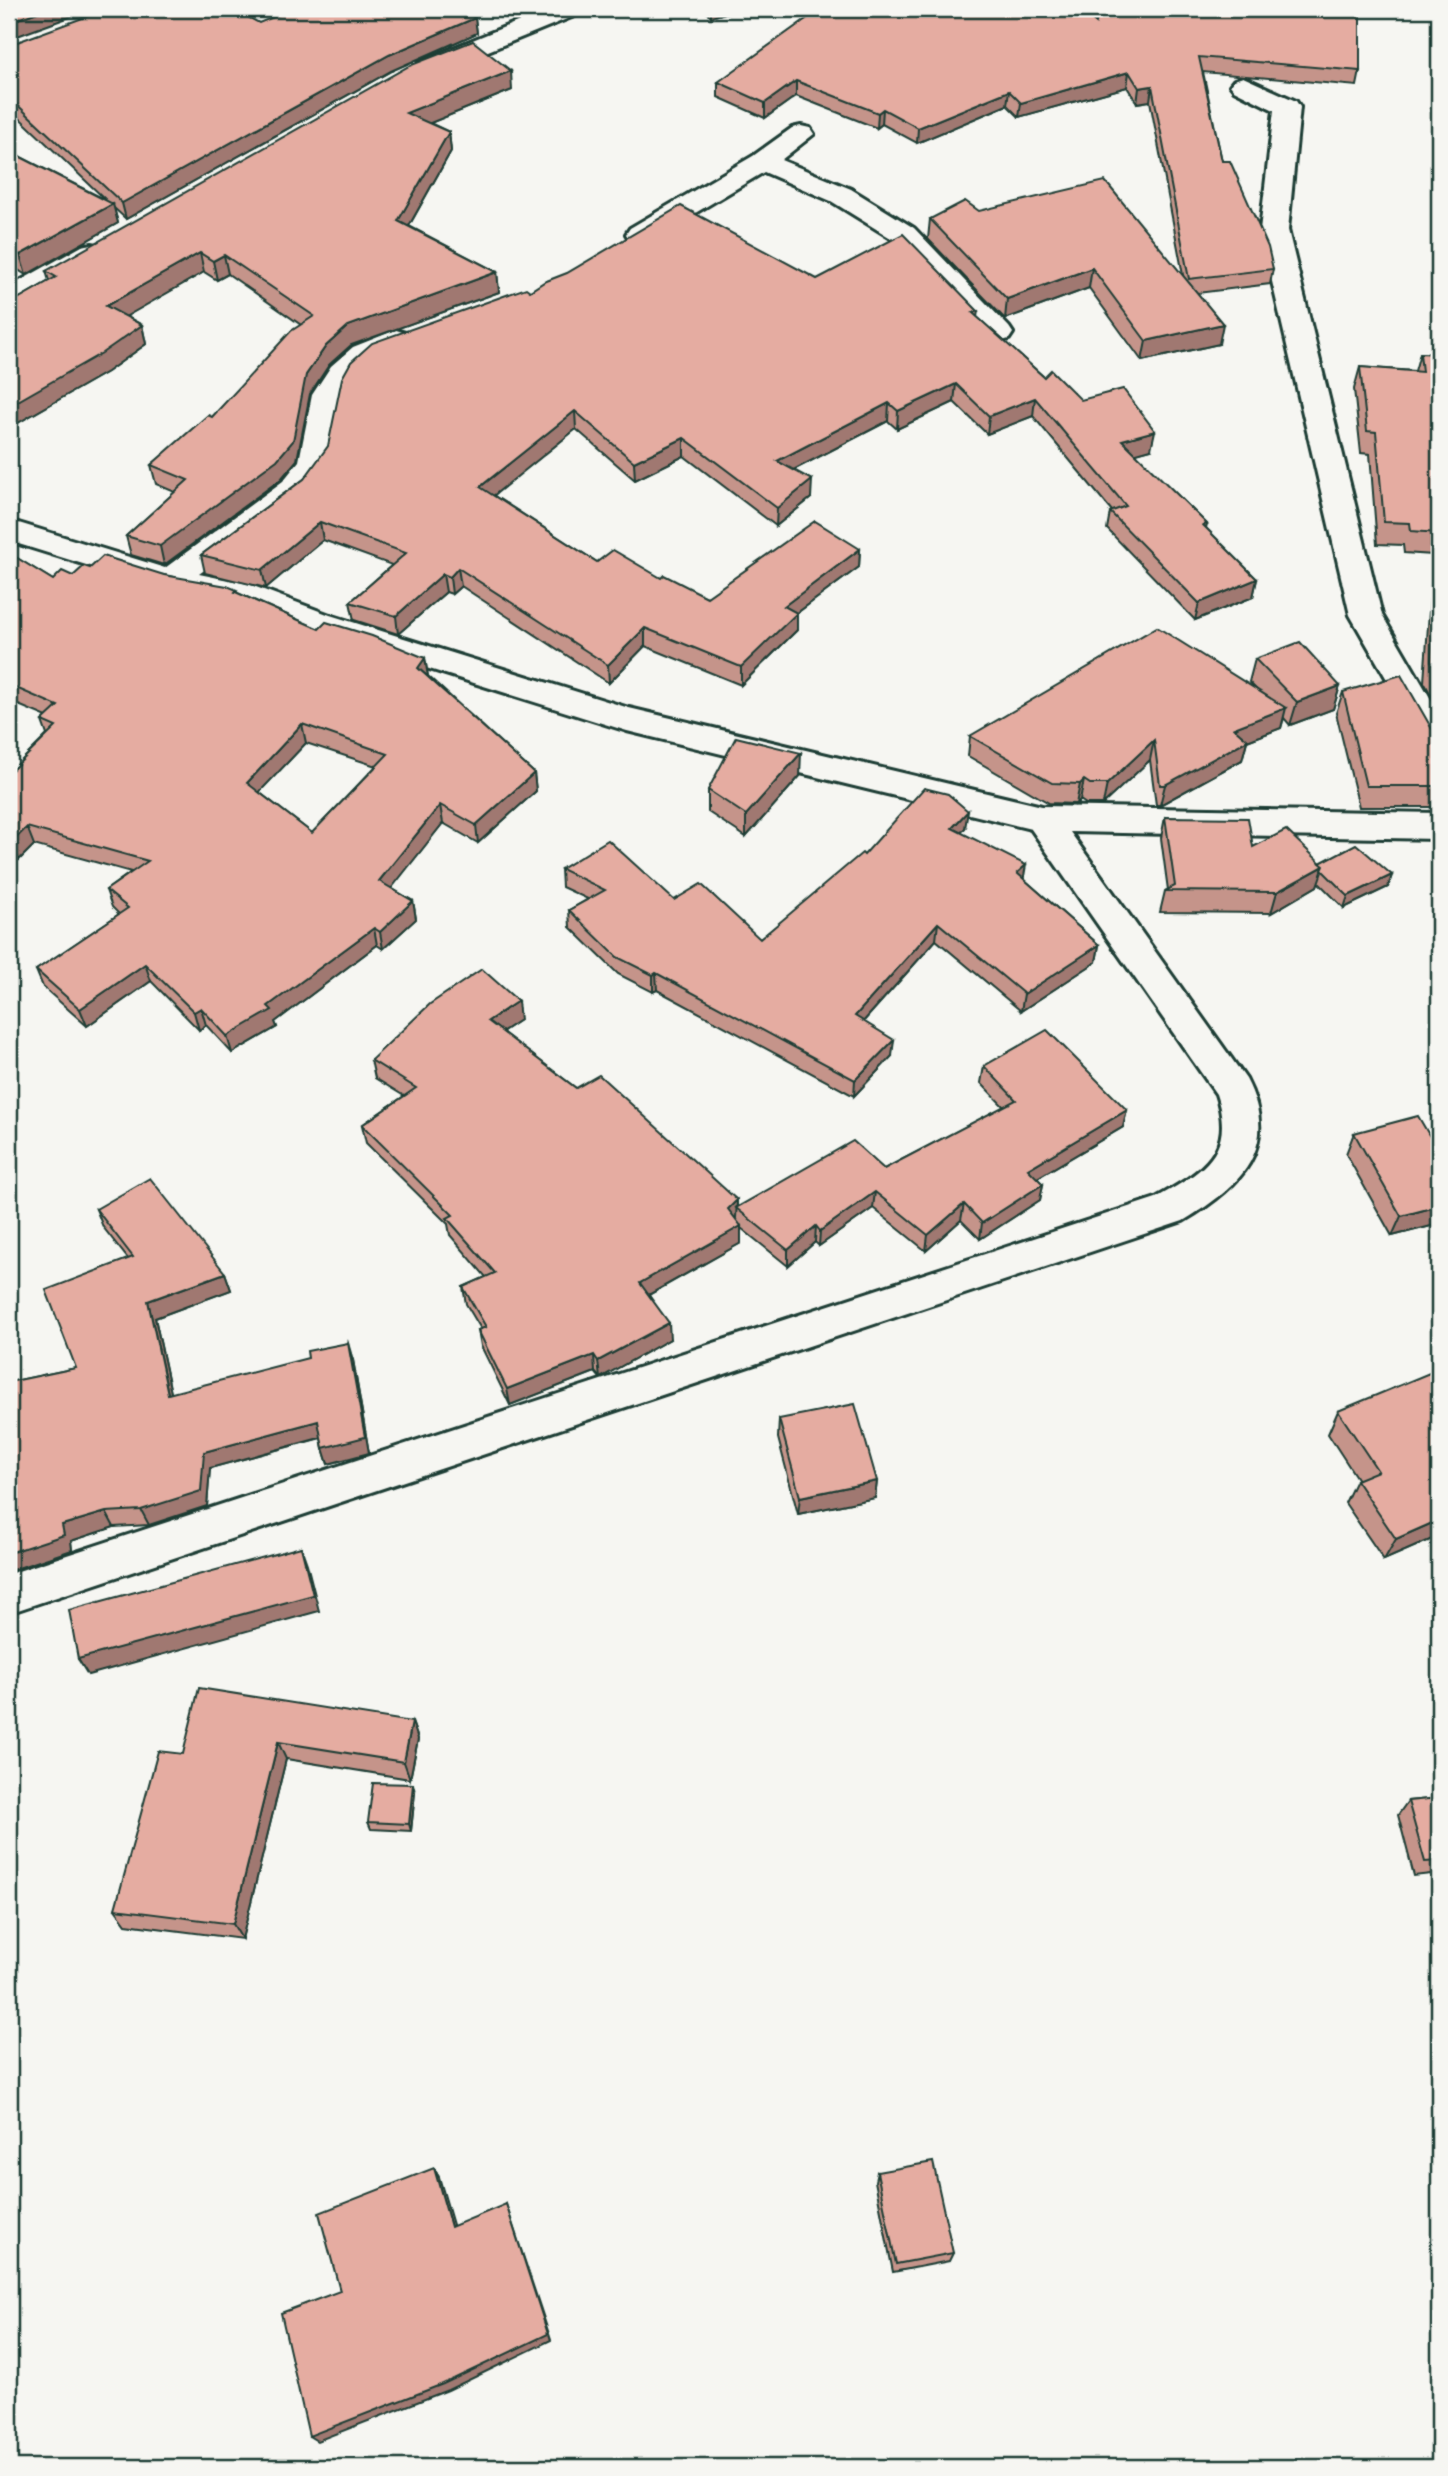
<svg xmlns="http://www.w3.org/2000/svg" width="1448" height="2476" font-family="'Gochi Hand',sans-serif">
  <style>
    .lines { fill: none; stroke-linecap: round; stroke-linejoin: round }
    .street-casing { stroke: #1f3d34; stroke-width: 6 }
    .street { fill: #f6f6f2; fill-rule: evenodd }
    .wall { fill: #c5948a; stroke: #1f3d34; stroke-width: 2; fill-rule: evenodd }
    .shaded-wall { fill: #a07871; stroke: #1f3d34; stroke-width: 2 }
    .building { fill: #e5aca1; stroke: #1f3d34; stroke-width: 2; fill-rule: evenodd }
  </style>
  <rect width="100%" height="100%" fill="#f6f6f2"/>
  <filter id="ink" filterUnits="userSpaceOnUse"><feTurbulence type="fractalNoise" baseFrequency=".0143" numOctaves="2"/><feDisplacementMap in="SourceGraphic" scale="14" xChannelSelector="R" yChannelSelector="G"/><feConvolveMatrix kernelMatrix="1 2 1 2 8 2 1 2 1" color-interpolation-filters="sRGB"/></filter>
  <g filter="url(#ink)">
    <g class="lines">
      <defs>
        <g id="street">
          <path d="M549,9H583L579,14L439,71L430,74L421,71L417,66L421,61Z"/>
          <path d="M1243,77L1296,101L1300,107L1288,230L1382,615L1439,713V753L1427,749L1350,615L1260,230L1274,110L1234,90L1230,85L1234,80Z"/>
          <path d="M801,126L810,128L814,134L781,160L851,189L914,228L1009,327L1013,333L1009,339L999,342L989,339L894,240L831,201L764,172L650,240L640,242L630,240L626,234L630,228L753,156L792,128Z"/>
          <path d="M92,244L102,246L106,252L102,258L19,305L9,308V287L82,246Z"/>
          <path d="M396,330L406,333L410,339C400,355 366,357 350,381C333,406 340,437 329,464C314,500 232,550 199,574L248,584L330,615L629,708L1042,806L1439,813V839L1070,832L1246,1079C1282,1148 1240,1187 1183,1221L9,1613V1574L1156,1198C1203,1171 1236,1153 1216,1094L1031,829L627,731L308,631L232,602L170,591L9,541V520L165,568L283,481L299,461L312,395L331,366L353,347Z"/>
        </g>
      </defs>
      <!-- street casing -->
      <use href="#street" class="street-casing"/>
      <!-- street -->
      <use href="#street" class="street"/>
    </g>
    <!-- wall -->
    <g class="wall">
      <path d="M704,9H739L711,17Z"/>
      <path d="M469,14L475,18L477,33L391,71L126,219L114,208L118,223L26,275L9,264V151L106,200L10,109L9,106V45L259,23Z"/>
      <path d="M1096,23L1360,71L1357,86L1203,72L1222,161L1273,269L1270,284L1197,293L1219,344L1142,361L1089,288L1005,319L928,239L930,219L979,211L1183,275L1150,101L1137,103L1127,87L1019,117L1007,105L917,143L882,124L877,128L796,96L765,118L718,97V82Z"/>
      <path d="M512,90L430,123L449,132L451,151L409,226L497,272L499,292L351,345L329,365L310,394L297,460L281,479L164,565L131,555L126,536L175,492L156,484L151,465L212,417L301,325L228,274L217,280L204,272L126,316L142,325L146,344L107,372L9,428V304L49,281L46,271Z"/>
      <path d="M817,279L978,311L977,317L1044,377L1081,400L1151,449L1135,453L1207,524L1206,528L1257,579L1253,597L1195,620L1107,529L1110,512L1112,511L1033,416L987,434L954,402L897,429L888,421L793,470L811,498L776,526L684,456L635,480L576,429L493,495L597,562L661,578L707,597L860,549L859,567L797,613V630L741,685L645,646L609,683L461,586L452,594L446,592L398,634L354,620L350,602L392,565L323,540L266,588L205,573L201,555L304,479L530,291Z"/>
      <path d="M1420,353L1439,354V709L1424,682L1433,555L1404,553L1403,545L1377,544L1370,454L1361,453L1354,389L1360,367L1415,371Z"/>
      <path d="M9,553L53,580L73,576L90,568L164,575L238,593L319,629L425,658L428,676L534,773L536,791L478,843L443,823L391,888L413,901L416,919L383,949L377,945L275,1022L277,1027L232,1053L206,1025L199,1030L151,981L87,1026L43,987L36,970L119,914L112,907L106,890L131,872L34,845L19,860L9,855V773L47,735L42,721L47,717L9,701ZM306,743L376,766L312,833L259,792Z"/>
      <path d="M1255,659L1340,686L1333,709L1290,725L1284,718L1281,728L1247,741L1242,760L1160,805H1156L1150,760L1103,804H1086L1080,800L1076,804L1049,803L968,756L970,736L1256,689L1249,682Z"/>
      <path d="M1343,692L1439,732V807H1359L1336,713Z"/>
      <path d="M800,776L746,837L708,812V790Z"/>
      <path d="M1165,817L1253,847L1320,863L1392,875L1388,887L1344,908L1318,882L1317,886L1271,913L1160,912L1165,891L1168,890L1161,838Z"/>
      <path d="M965,828L961,833L1024,879L1099,945L1096,962L1021,1011L936,940L863,1022L892,1056L854,1096L657,990L653,992L618,974L570,927L569,910L588,899L562,887L561,869L674,900L760,939L864,855Z"/>
      <path d="M520,1020L502,1032L576,1088L737,1200V1207L884,1169L1004,1107L981,1083L984,1066L1127,1110L1123,1127L1037,1178L1043,1184L1040,1200L980,1239L961,1220L926,1251L873,1208L819,1246L815,1242L788,1266L741,1228V1243L649,1295L670,1339L600,1378L595,1372L510,1405L481,1346L478,1330L481,1329L466,1304L463,1287L486,1277L450,1235L448,1224L366,1143L362,1125L404,1096L375,1078L371,1060Z"/>
      <path d="M1354,1133L1439,1152V1224L1392,1236L1346,1154Z"/>
      <path d="M96,1209L225,1273L231,1290L155,1318L171,1394L353,1360L369,1453L328,1464L323,1448L321,1438L210,1468L207,1506L149,1525L114,1527L71,1541L72,1550L9,1571V1382L76,1368L128,1259L103,1227Z"/>
      <path d="M1338,1411L1439,1536L1384,1560L1345,1503L1356,1480H1358L1328,1434Z"/>
      <path d="M779,1419L877,1481L875,1498L798,1514L778,1438Z"/>
      <path d="M412,1722L418,1739L410,1779L286,1759L242,1939L126,1924L115,1909L183,1754Z"/>
      <path d="M415,1792L411,1831L371,1829L368,1822Z"/>
      <path d="M1439,1798V1873L1414,1876L1398,1815L1408,1801Z"/>
      <path d="M877,2172L953,2253L949,2261L893,2272L875,2181Z"/>
    </g>
    <!-- shaded-wall -->
    <g class="shaded-wall">
      <path d="M46,9H92L9,39V22Z"/>
      <path d="M455,9H480L456,20Z"/>
      <path d="M711,9H739L711,17Z"/>
      <path d="M475,18L477,33L391,71L126,219L122,203L389,55Z"/>
      <path d="M511,71L512,90L408,132L406,113Z"/>
      <path d="M1129,72L1127,87L1019,117L1021,103Z"/>
      <path d="M796,81V96L765,118V103Z"/>
      <path d="M1152,86L1150,101L1137,103L1139,88Z"/>
      <path d="M1009,91L1007,105L917,143L918,128Z"/>
      <path d="M883,109L882,124L877,128L878,113Z"/>
      <path d="M449,132L451,151L401,240L398,221Z"/>
      <path d="M113,204L118,223L26,275L20,255Z"/>
      <path d="M200,253L204,272L111,325L106,306Z"/>
      <path d="M224,255L228,274L217,280L213,261Z"/>
      <path d="M1092,268L1089,288L1005,319L1007,299Z"/>
      <path d="M497,272L499,292L351,345L329,365L310,394L297,460L281,479L164,565L160,546L306,375L326,346L348,326Z"/>
      <path d="M1223,324L1219,344L1142,361L1146,341Z"/>
      <path d="M142,325L146,344L107,372L9,428V406Z"/>
      <path d="M956,384L954,402L897,429L898,411Z"/>
      <path d="M1035,398L1033,416L987,434L989,416Z"/>
      <path d="M889,403L888,421L776,479L777,461Z"/>
      <path d="M575,411L576,429L482,505L480,487Z"/>
      <path d="M1155,431L1151,449L1119,458L1122,440Z"/>
      <path d="M684,438V456L635,480L634,462Z"/>
      <path d="M812,480L811,498L776,526L777,508Z"/>
      <path d="M320,522L323,540L266,588L262,570Z"/>
      <path d="M860,549L859,567L797,613V630L741,685V667L784,606Z"/>
      <path d="M458,568L461,586L452,594L450,577Z"/>
      <path d="M443,574L446,592L398,634L396,616Z"/>
      <path d="M1257,579L1253,597L1195,620L1199,603Z"/>
      <path d="M645,628V646L609,683L608,665Z"/>
      <path d="M425,658L428,677L418,668Z"/>
      <path d="M1340,686L1333,709L1290,725L1297,702Z"/>
      <path d="M1286,708L1281,728L1247,741L1242,760L1160,805L1165,785L1234,728Z"/>
      <path d="M302,724L306,743L251,801L247,783Z"/>
      <path d="M1154,740L1150,760L1103,804L1107,784Z"/>
      <path d="M801,753L800,776L746,837V815Z"/>
      <path d="M534,773L536,791L478,843L476,825Z"/>
      <path d="M1084,780L1080,800L1076,804L1080,784Z"/>
      <path d="M440,805L443,823L383,899L379,881Z"/>
      <path d="M968,811L965,828L950,846L952,828Z"/>
      <path d="M27,827L34,845L19,860L12,842Z"/>
      <path d="M1026,865L1023,882L1017,873Z"/>
      <path d="M1324,866L1317,886L1271,913L1277,892Z"/>
      <path d="M1392,875L1388,887L1344,908L1348,896Z"/>
      <path d="M413,901L416,919L383,949L380,932Z"/>
      <path d="M938,923L936,940L853,1033L855,1016Z"/>
      <path d="M374,928L377,945L275,1022L277,1027L232,1053L227,1036Z"/>
      <path d="M1099,945L1096,962L1021,1011L1024,994Z"/>
      <path d="M145,964L151,981L87,1026L80,1009Z"/>
      <path d="M656,973L657,990L653,992V975Z"/>
      <path d="M518,1001L520,1020L491,1039L488,1021Z"/>
      <path d="M201,1008L206,1025L199,1030L194,1012Z"/>
      <path d="M894,1040L892,1056L854,1096L855,1080Z"/>
      <path d="M1127,1110L1123,1127L1025,1185L1028,1169Z"/>
      <path d="M1043,1184L1040,1200L980,1239L982,1223Z"/>
      <path d="M875,1192L873,1208L819,1246L820,1231Z"/>
      <path d="M737,1200L736,1218L728,1226V1209Z"/>
      <path d="M964,1204L961,1220L926,1251L928,1235Z"/>
      <path d="M1439,1206V1224L1392,1236L1401,1216Z"/>
      <path d="M741,1226V1243L641,1299L640,1283Z"/>
      <path d="M816,1226L815,1242L788,1266V1250Z"/>
      <path d="M225,1273L231,1290L155,1318L175,1411L168,1394L148,1301Z"/>
      <path d="M669,1323L670,1339L600,1378L598,1361Z"/>
      <path d="M348,1343L353,1360L369,1453L328,1464L323,1448Z"/>
      <path d="M594,1355L595,1372L510,1405L507,1389Z"/>
      <path d="M318,1421L323,1437L210,1468L207,1506L149,1525L141,1510L204,1452Z"/>
      <path d="M877,1481L875,1498L798,1514L800,1497Z"/>
      <path d="M106,1512L114,1527L71,1541L72,1550L9,1571V1553L62,1525Z"/>
      <path d="M1439,1520V1536L1384,1560L1396,1539Z"/>
      <path d="M301,1547L307,1564L319,1611L88,1675L78,1659Z"/>
      <path d="M412,1722L418,1739L410,1779L404,1762Z"/>
      <path d="M278,1742L286,1759L242,1939L233,1924Z"/>
      <path d="M413,1784L415,1792L411,1831L409,1824Z"/>
      <path d="M434,2168L439,2177L456,2235L451,2227Z"/>
      <path d="M506,2204L551,2340L448,2390L317,2441L309,2436Z"/>
    </g>
    <!-- building -->
    <g class="building">
      <path d="M9,9H46L9,22Z"/>
      <path d="M107,9H233L259,23L293,9H462L475,18L389,55L122,203L9,97V92L12,90L9,88V45Z"/>
      <path d="M820,9H1080L1096,23L1099,9H1360V71L1199,57L1222,161H1230L1268,247L1273,269L1189,279L1152,86L1139,88L1129,72L1021,103L1009,91L918,128L883,109L878,113L796,81L765,103L718,82Z"/>
      <path d="M473,41L511,71L406,113L449,132L398,221L497,272L348,326L326,346L306,375L293,441L277,460L160,546L126,536L188,480L151,465L208,415L212,417L291,331L314,316L224,255L213,261L200,253L106,306L142,325L102,353L9,406V304L56,277L46,271L409,66Z"/>
      <path d="M9,151L113,204L20,255L9,248Z"/>
      <path d="M1105,181L1223,324L1146,341L1092,268L1007,299L930,219L965,201L979,211Z"/>
      <path d="M681,206L817,279L903,234L978,311L973,313L1044,377L1051,370L1081,400L1123,389L1155,431L1122,440L1207,524L1203,525L1257,579L1199,603L1110,512L1126,506L1035,398L989,416L956,384L898,411L889,403L777,461L812,480L777,508L684,438L634,462L575,411L480,487L597,562L613,550L661,578L664,575L707,597L815,521L860,549L784,606L797,613L741,667L645,628L608,665L458,568L450,577L443,574L396,616L350,602L406,553L320,522L262,570L201,555L304,479L328,446L342,378L351,362L372,343L526,288L530,291L544,282L567,273Z"/>
      <path d="M1420,353L1439,354V533L1411,531L1410,523L1384,522L1376,432L1367,431L1360,367L1422,372Z"/>
      <path d="M1439,544V674L1431,661Z"/>
      <path d="M9,553L53,580L62,571L73,576L84,566L90,568L103,556L164,575L227,586L237,590L235,592L319,629L326,622L372,636L425,658L418,668L534,773L476,825L440,805L379,881L413,901L380,932L374,928L268,1006L272,1010L227,1036L201,1008L194,1012L145,964L80,1009L36,970L128,908L106,890L148,861L27,827L12,842L9,841V773L56,727L42,721L58,706L9,685ZM302,724L388,754L312,833L247,783Z"/>
      <path d="M1157,627L1286,708L1234,728L1248,740L1165,785H1160L1154,740L1107,784H1090L1084,780L1080,784L1052,783L970,736Z"/>
      <path d="M1300,642L1340,686L1297,702L1255,659Z"/>
      <path d="M1401,675L1432,729L1439,732V786H1366L1343,692Z"/>
      <path d="M736,737L801,753L746,815L708,790Z"/>
      <path d="M924,788L948,794L968,811L952,828L1026,865L1017,873L1099,945L1024,994L938,923L855,1016L894,1040L855,1080L656,973L653,975L617,957L569,910L605,890L561,869L608,840L674,900L701,884L760,939L862,853L864,855Z"/>
      <path d="M1165,817L1248,818L1253,847L1286,830L1324,866L1277,892L1165,891L1175,886Z"/>
      <path d="M1356,844L1392,875L1348,896L1322,870L1324,866L1320,863Z"/>
      <path d="M482,969L518,1001L488,1021L576,1088L599,1075L737,1200L728,1209L741,1226L640,1283L669,1323L598,1361L594,1355L507,1389L478,1330L486,1327L463,1287L495,1273L447,1218L453,1215L362,1125L416,1088L371,1060L430,1004Z"/>
      <path d="M1047,1030L1127,1110L1028,1169L1043,1184L982,1223L964,1204L928,1235L875,1192L820,1231L816,1226L788,1250L736,1208L853,1141L884,1169L1016,1100L984,1066Z"/>
      <path d="M1418,1116L1439,1152V1206L1401,1216L1354,1133Z"/>
      <path d="M150,1178L225,1273L148,1301L168,1394L308,1358L307,1351L348,1343L365,1437L323,1448L318,1421L204,1452L201,1491L141,1510L106,1512L62,1525L64,1535L9,1553V1382L76,1368L46,1290L133,1257L96,1209Z"/>
      <path d="M1439,1369V1520L1396,1539L1356,1480L1378,1471L1338,1411Z"/>
      <path d="M855,1404L877,1481L800,1497L779,1419Z"/>
      <path d="M301,1547L313,1595L78,1659L69,1610Z"/>
      <path d="M199,1688L412,1722L404,1762L278,1742L233,1924L115,1909L158,1751L183,1754Z"/>
      <path d="M373,1783L413,1784L409,1824L368,1822Z"/>
      <path d="M1439,1798V1861L1425,1862L1408,1801Z"/>
      <path d="M933,2162L953,2253L896,2264L877,2172Z"/>
      <path d="M434,2168L451,2227L506,2204L548,2334L443,2384L309,2436L281,2313L340,2291L319,2213Z"/>
    </g>
  </g>
  <!-- margin -->
  <rect width="1448" height="2476" fill="none" stroke="#f6f6f2" stroke-width="35"/>
  <rect x="18" y="18" width="1413" height="2441" fill="none" stroke="#1f3d34" stroke-width="2.5" filter="url(#ink)"/>
</svg>
